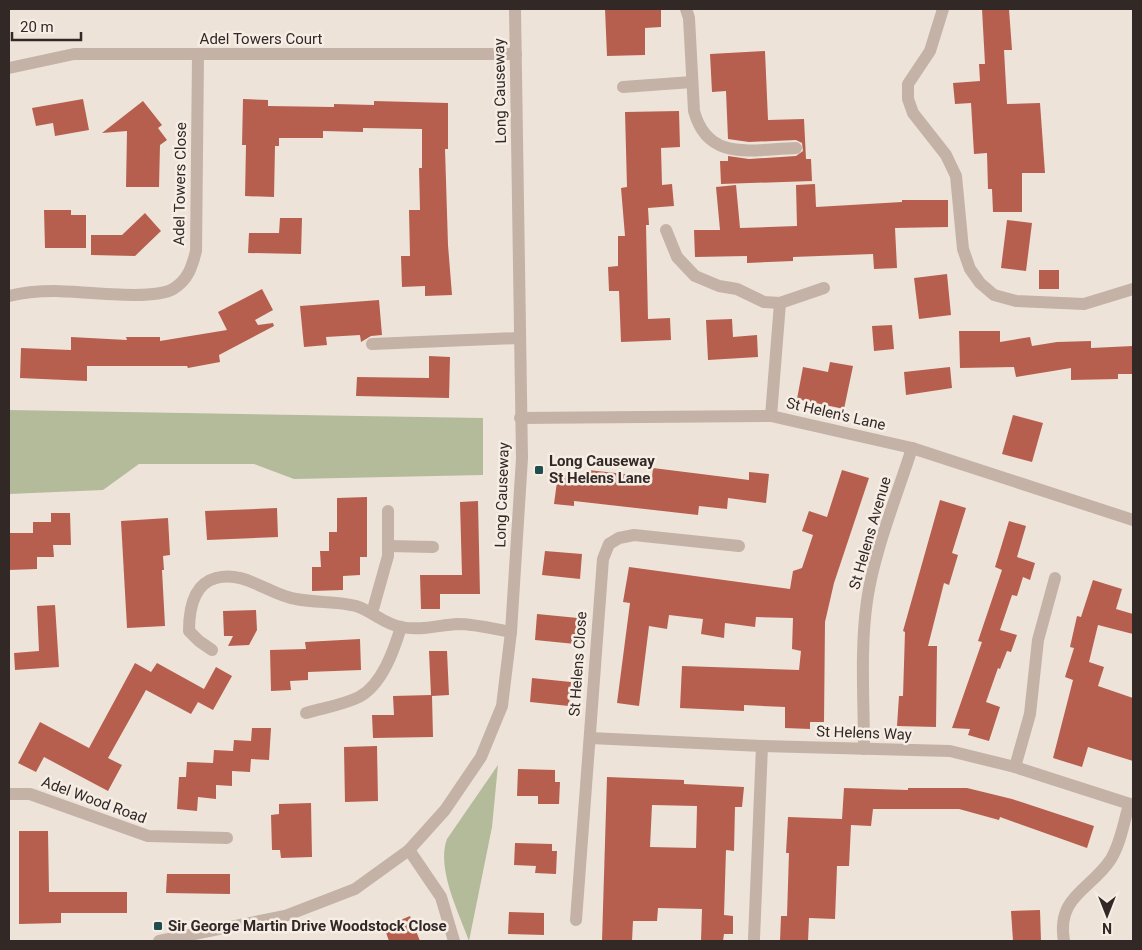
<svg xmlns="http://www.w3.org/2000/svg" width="1142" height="950" font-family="Roboto,sans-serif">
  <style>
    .green { fill: #b3bb9b }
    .building { fill: #b75f4e; fill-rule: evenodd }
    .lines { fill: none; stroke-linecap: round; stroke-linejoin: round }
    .minor { stroke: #c4b2a7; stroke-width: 12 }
    .poi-dot { fill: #214e4d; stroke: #f6ede5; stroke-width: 2 }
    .labels { text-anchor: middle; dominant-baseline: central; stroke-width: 5; stroke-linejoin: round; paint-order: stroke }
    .street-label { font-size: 15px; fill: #322927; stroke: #f6ede5 }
    .poi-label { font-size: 15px; font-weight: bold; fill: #322927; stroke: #f6ede5; text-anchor: start }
  </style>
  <rect width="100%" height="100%" fill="#eee3d9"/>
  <!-- green -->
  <g class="green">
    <path d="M9,410L483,418V475L294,479L254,464H139L103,490L9,494Z"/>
    <path d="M498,765L492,827L469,941C459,913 436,868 447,839Z"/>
  </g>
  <!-- building -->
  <g class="building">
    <path d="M605,9H661V27L645,28V55L607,56Z"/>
    <path d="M982,9H1009L1012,50H1004L1007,104L1040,103L1045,173H1022V212H993L992,189H988L987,153L974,154L971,103L955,104L953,83L980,81L979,64H985Z"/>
    <path d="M765,51L768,120L804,119L806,159H811L812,181L721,184L720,161H728V156L749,159L796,156L803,151L802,143L796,140L749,142L728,139L726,91L712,92L710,54Z"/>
    <path d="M83,99L89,130L55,136L53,123L36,126L32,108Z"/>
    <path d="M243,99L268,100V106L334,107V104L374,105V101L448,103V149H445L448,245L452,295L425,296V286L402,287L401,256H410L409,210H420L419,168H422V129L363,128V132L323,131V138H279V146H275L274,197L245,196L246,145H242Z"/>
    <path d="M143,101L162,125L158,128L167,140L160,145L159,187H126L127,131L102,133Z"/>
    <path d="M679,111L680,147L661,148L662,185L672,184L674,206L648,208L649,225H646L648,319L670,318L671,340L621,342L619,291H609L608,267L618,266V236H625L621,188L627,187L625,112Z"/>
    <path d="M815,184L816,207L902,202V200H948V227L895,228L897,268L874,269L873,254L793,257V261L747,263V256L695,257L694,230H720L716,187L736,185L740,228L797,226L796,185Z"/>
    <path d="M44,210H71V215H86V248H45Z"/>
    <path d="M145,213L161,231L135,256L91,255V235H122Z"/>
    <path d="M280,218H302L301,254L248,253L249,233H279Z"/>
    <path d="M1007,220L1032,223L1026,271L1001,268Z"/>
    <rect x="1039" y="270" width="20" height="19"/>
    <path d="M947,274L951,315L919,319L914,278Z"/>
    <path d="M262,289L273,310L255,320L258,325L273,323L274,326L219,355L220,362L188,368L187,366H87V381L20,378L21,348L71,350V337L127,340L126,337H160V341L227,330L218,312Z"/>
    <path d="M379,300L382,335L371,336L361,342L360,335L326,337L327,345L304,347L300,306Z"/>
    <path d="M732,319L733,337L757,335L758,357L708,360L706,320Z"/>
    <path d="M892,325L894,349L874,351L872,326Z"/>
    <path d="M959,331H1000V342L1030,337L1032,346L1057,342L1091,341V348L1133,346V374H1118V379L1071,380V368L1016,377L1014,367L960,368Z"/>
    <path d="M429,356L450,357L449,398L356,396L357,377L429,378Z"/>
    <path d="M830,362L853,366L844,409L797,399L803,367L828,372Z"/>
    <path d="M950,367L952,388L906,395L904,372Z"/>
    <path d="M1013,415L1043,423L1032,462L1002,454Z"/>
    <path d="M653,468L749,480V472L769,474L766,503L728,498L727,509L699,506L698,515L574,501V506L554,504L558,474L587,477L588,470L652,477Z"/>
    <path d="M842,470L869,478L834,583L825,622L824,722H810V729L785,728V707L744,705V711L680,708L682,666L799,670L801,651L792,649L793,618L756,617L755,627L725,623L724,638L701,634L703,619L669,615L667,629L649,626L639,706L617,703L630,603L623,602L629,567L790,589L793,571L802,568L813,535L802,531L809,511L827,517Z"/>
    <path d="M367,497V557H360V575L343,576V590L312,591V567H321L320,551H329V532H337V498Z"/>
    <path d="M940,500L966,508L952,553L958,555L949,585L944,583L928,646H937L936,727L897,726L899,696H903L905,632L903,631Z"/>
    <path d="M478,501L480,594H440V609H421L420,575H462L460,502Z"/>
    <path d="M277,508L278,537L207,540L205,511Z"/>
    <path d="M51,513H70L71,545H53L54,557H37V569L9,570V533H33V522H51Z"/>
    <path d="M168,518L170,555L163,556L164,570H162L165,626L127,628L121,521Z"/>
    <path d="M1009,521L1026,526L1017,557L1035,563L1030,580L1023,577L1017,596L1012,595L1000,630L1017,635L1011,652L1007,651L1000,669L998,668L986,702L1000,707L989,741L968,735L970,729L952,728L982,642L978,641L1002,570L995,567Z"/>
    <path d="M545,551L582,554L580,579L542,575Z"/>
    <path d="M1093,580L1122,589L1116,609L1133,614V634L1098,625L1089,662L1104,667L1098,686L1133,698V761L1088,747L1082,767L1053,758L1073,680L1065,677L1074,648L1070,647L1077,616L1081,617Z"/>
    <path d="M55,605L59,667L15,670L14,653L39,651L37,606Z"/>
    <path d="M256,610L257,630L249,645L228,646L233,636H224L223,611Z"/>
    <path d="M537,614L578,618L575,644L535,640Z"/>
    <path d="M360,639L361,670L308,672V680L290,681L291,690L271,691L270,650L306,649L305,642Z"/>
    <path d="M429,651H447L449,695L432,696L433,737L373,738L372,715H394L393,696L431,695Z"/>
    <path d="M135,663L151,672L157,663L204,689L216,667L232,676L213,710L198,702L191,714L146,690L108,758L122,765L108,791L44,757L36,772L18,763L40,722L89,748Z"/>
    <path d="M532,678L571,682L569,706L530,702Z"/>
    <path d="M252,728H271L269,760L251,759L250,772L232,771V786L216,785V799L198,797L197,811L177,809L179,777H186L187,762L213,763L214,750L233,751L234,740L251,741Z"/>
    <path d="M377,746L378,801L345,802L344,747Z"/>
    <path d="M518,769L555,770V782H560L559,804H538V796H517Z"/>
    <path d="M607,777L684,780V784L744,787L742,807H735L734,851L726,850L724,915L733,916V934H724L723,941H701L702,909L658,908L657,921H633L632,941H602ZM652,805L697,806L696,848L650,847Z"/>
    <path d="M844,788L908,790V788H967L1012,799L1094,826L1087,848L1000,817L999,820L959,809H873L871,826L851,825L849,866H837L835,919L809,918L808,941H780L781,916H787L789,853H786L788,817L842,819Z"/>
    <path d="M311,803L312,857L281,858L280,850H272L271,815L279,814V804Z"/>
    <path d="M19,831H48L49,892H127V913H61V923L19,924Z"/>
    <path d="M515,843L552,844V851H557L556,874L535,873L536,866L514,865Z"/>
    <path d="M167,874H230V894L166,893Z"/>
    <path d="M1040,910L1041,941H1013L1011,911Z"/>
    <path d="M509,912L544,913V935L508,934Z"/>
    <path d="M410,916L420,941H389L384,927Z"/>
  </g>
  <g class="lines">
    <!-- minor -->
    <g class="minor">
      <path d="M686,9L689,18L694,111C708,163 753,149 796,148"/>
      <path d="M943,9L930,51L908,84V99L913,113L946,155L956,176L963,249L970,269L980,283L994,295L1016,301L1084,304L1133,289"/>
      <path d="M9,68L74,54H516"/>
      <path d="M623,87L692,82"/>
      <path d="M666,230L677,257L695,276L719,286L737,289L764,302L780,303L824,288"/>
      <path d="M9,296C24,292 39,291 55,291C80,291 153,301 173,289C188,280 192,267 196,251L198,55"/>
      <path d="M372,344L519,338"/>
      <path d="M771,416L780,303"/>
      <path d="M520,418L771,416L912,448L1133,520"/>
      <path d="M389,546L433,547"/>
      <path d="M372,613L388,556V511"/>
      <path d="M212,650L199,641L189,631C189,611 193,584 216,578C245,570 269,595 296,599C316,603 337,601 356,606C372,611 384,624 401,627C420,631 439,625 458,624C475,624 494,629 511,632"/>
      <path d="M306,713C323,708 343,705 359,697C382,685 394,650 401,627"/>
      <path d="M590,738L762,746L950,751L1015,767L1133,805"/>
      <path d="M864,749C864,700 860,649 867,601C874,551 897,496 912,448"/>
      <path d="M1015,767L1030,714L1038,640L1055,578"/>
      <path d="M9,794H30L148,836L227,838"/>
      <path d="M409,850L441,897L454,941"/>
      <path d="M576,920L603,559L609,544L619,538L634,535L739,546"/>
      <path d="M754,939L762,746"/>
      <path d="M159,941L285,916L355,889L409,850L445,810L481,757L502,706L511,632L522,458L515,9"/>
      <path d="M1064,941C1056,896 1091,890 1111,859C1121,842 1124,822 1129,804"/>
    </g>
  </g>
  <!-- markers -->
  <g class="poi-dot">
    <rect x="534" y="465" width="10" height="10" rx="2.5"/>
    <rect x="153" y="921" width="10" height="10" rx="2.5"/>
  </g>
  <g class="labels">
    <!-- street labels -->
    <g class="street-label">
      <text x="261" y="39">Adel Towers Court</text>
      <text transform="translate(500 91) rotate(-91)">Long Causeway</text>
      <text transform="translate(180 184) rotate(-89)">Adel Towers Close</text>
      <text transform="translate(836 414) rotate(13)">St Helen's Lane</text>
      <text transform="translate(502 495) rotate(-88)">Long Causeway</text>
      <text transform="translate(870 533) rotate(-74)">St Helens Avenue</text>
      <text transform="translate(578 664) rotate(-86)">St Helens Close</text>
      <text transform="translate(864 733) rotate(2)">St Helens Way</text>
      <text transform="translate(94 800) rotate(20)">Adel Wood Road</text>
    </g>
    <!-- poi labels -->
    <g class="poi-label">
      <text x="549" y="461">Long Causeway<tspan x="549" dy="17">St Helens Lane</tspan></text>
      <text x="168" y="926">Sir George Martin Drive Woodstock Close</text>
    </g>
  </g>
  <!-- border -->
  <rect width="1142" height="950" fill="none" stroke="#322927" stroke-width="20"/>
  <!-- north arrow -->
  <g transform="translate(1107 915) rotate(180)" stroke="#f6ede5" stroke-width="4" paint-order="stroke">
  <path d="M0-4L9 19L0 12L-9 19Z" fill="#322927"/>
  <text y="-8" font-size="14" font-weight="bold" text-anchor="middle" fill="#322927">N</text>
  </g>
  <!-- scale -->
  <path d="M12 32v8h69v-8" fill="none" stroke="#322927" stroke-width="2.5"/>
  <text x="20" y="32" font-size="15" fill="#322927" stroke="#f6ede5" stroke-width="4" paint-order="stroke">20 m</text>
</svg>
